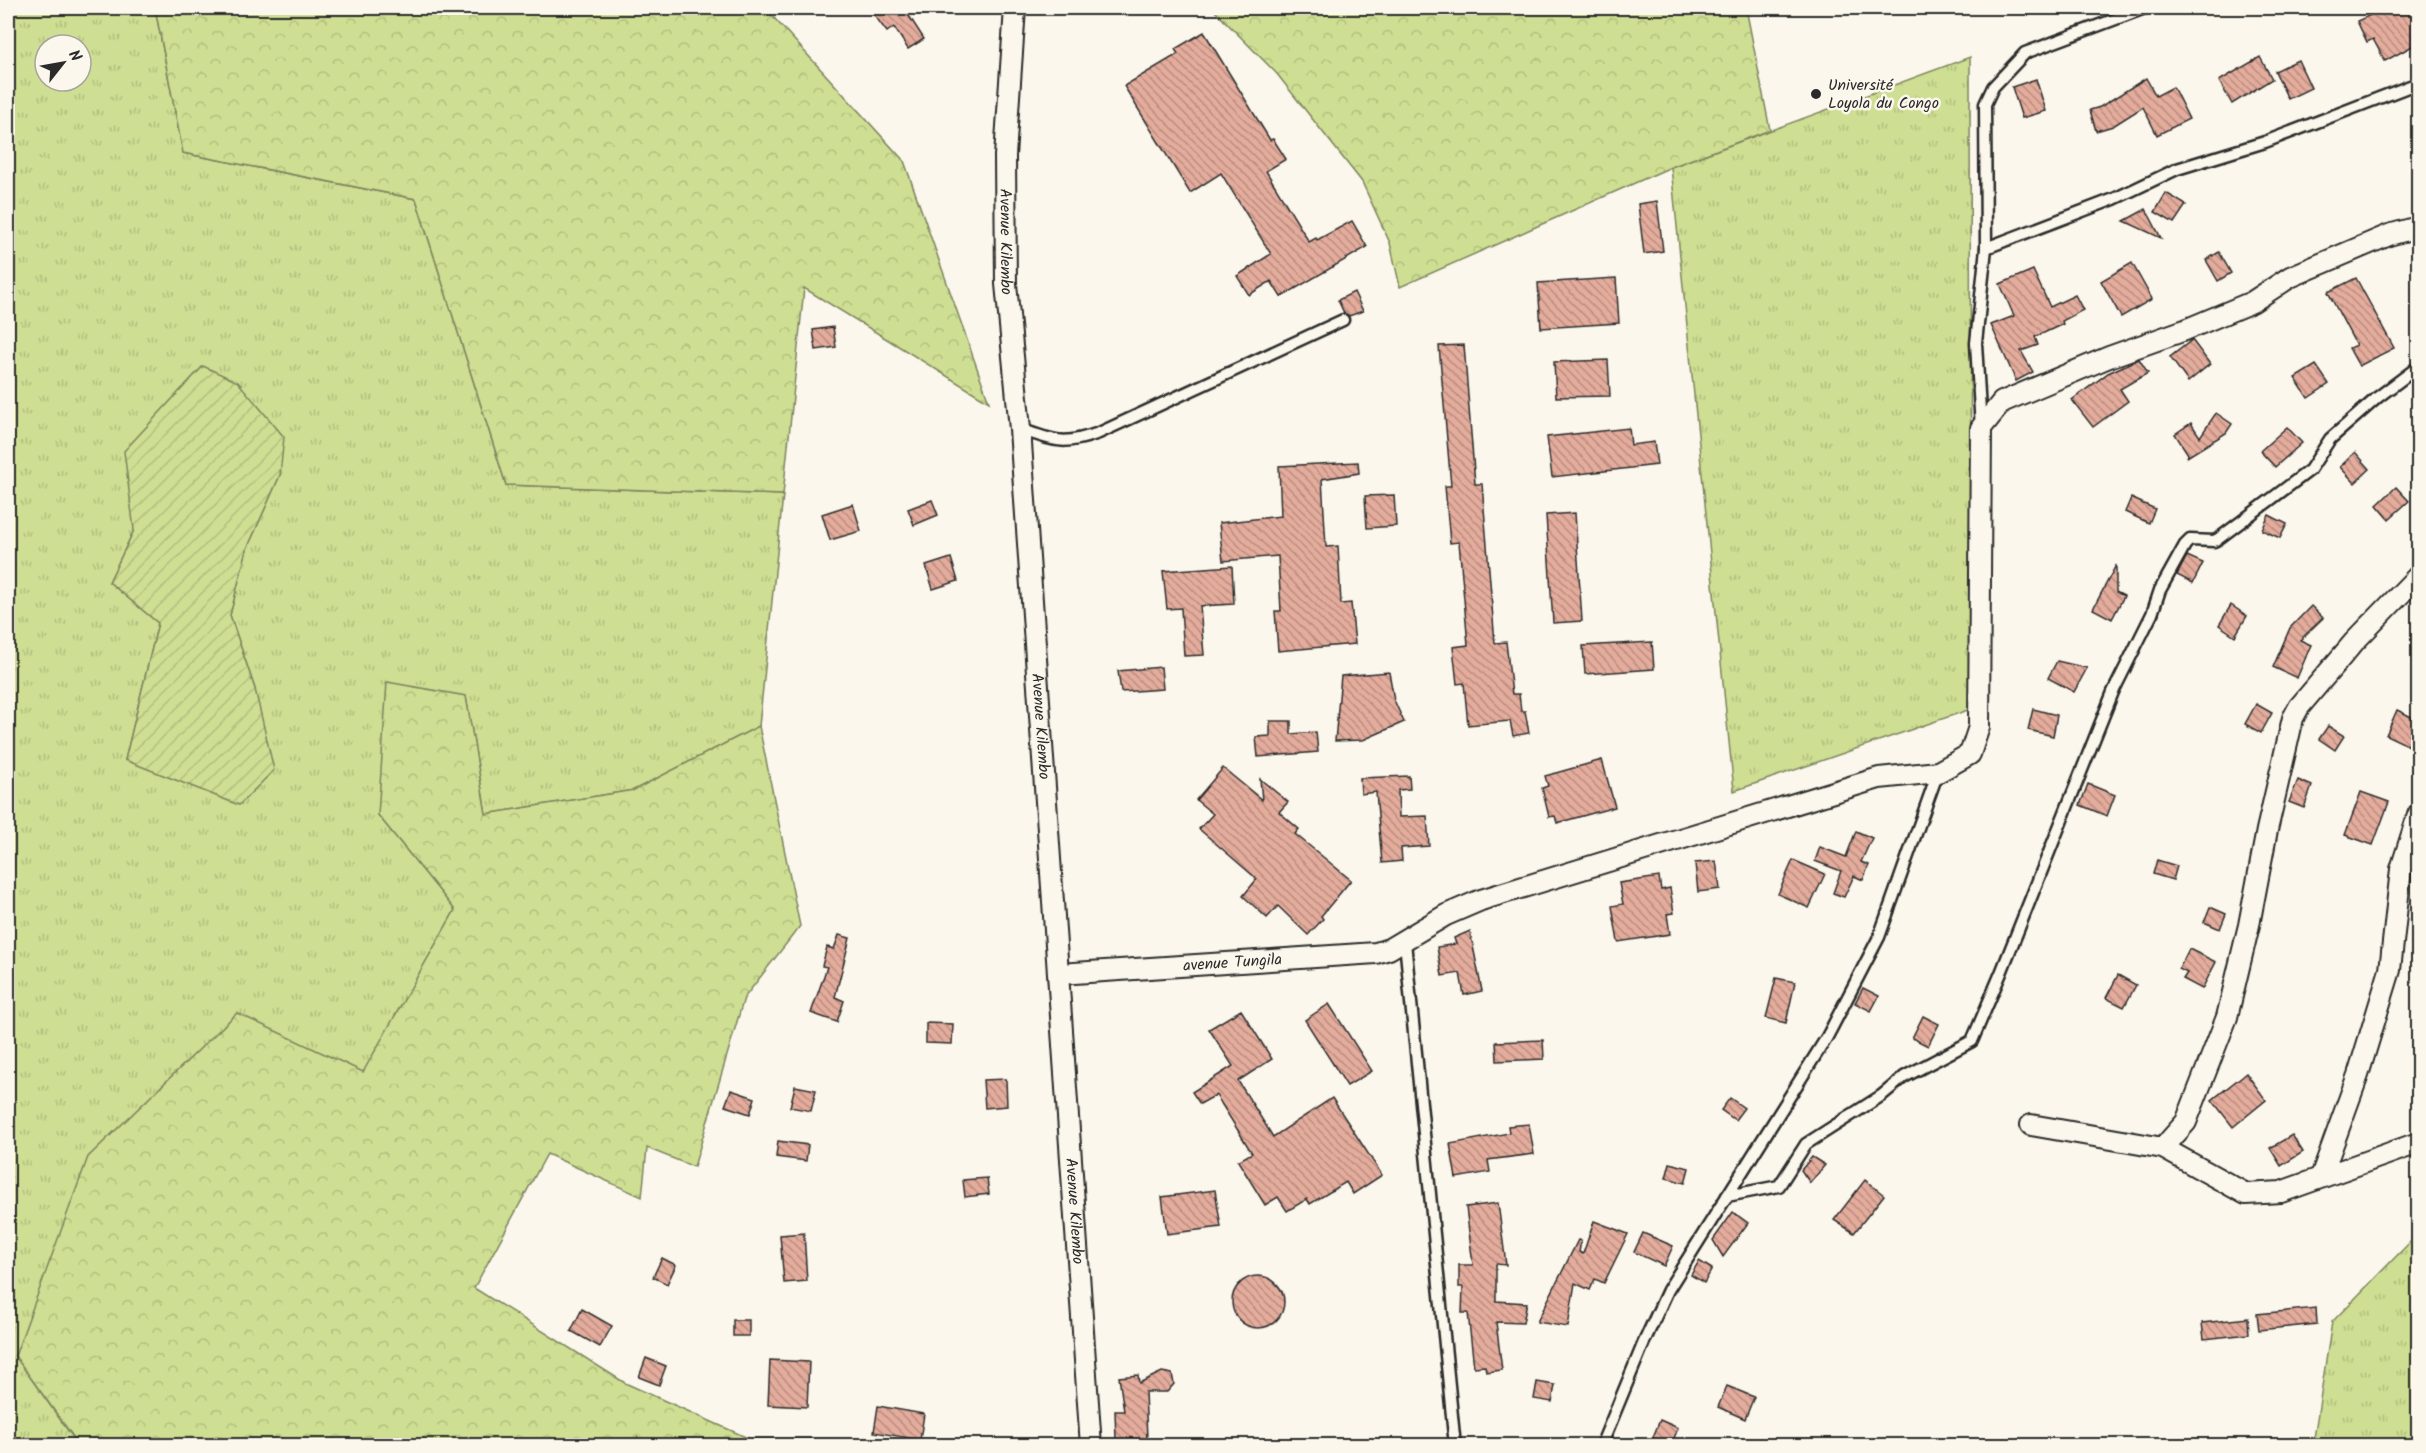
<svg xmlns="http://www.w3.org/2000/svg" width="2426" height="1453" font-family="Kalam,sans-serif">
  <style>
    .grass { fill: url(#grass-tufts); stroke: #7c845e; stroke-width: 1.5; fill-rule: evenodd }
    .forest { fill: url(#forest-crowns); stroke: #7c845e; stroke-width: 1.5 }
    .garden { fill: url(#garden-furrows); stroke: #7c845e; stroke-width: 1.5 }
    .building { fill: url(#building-back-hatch); stroke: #2b2b2b; stroke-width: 1.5 }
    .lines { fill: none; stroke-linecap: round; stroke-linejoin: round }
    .service-casing { stroke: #2b2b2b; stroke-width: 15 }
    .minor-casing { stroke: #2b2b2b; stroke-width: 24 }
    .service { stroke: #fbf7ec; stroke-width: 10 }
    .minor { stroke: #fbf7ec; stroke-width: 20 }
    .poi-dot { fill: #2b2b2b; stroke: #fbf7ec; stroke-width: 2 }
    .labels { text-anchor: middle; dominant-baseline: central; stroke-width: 5; stroke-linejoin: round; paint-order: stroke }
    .poi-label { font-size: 16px; fill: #2b2b2b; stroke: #fbf7ec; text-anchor: start }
    .street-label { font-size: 16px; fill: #2b2b2b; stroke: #fbf7ec }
  </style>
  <defs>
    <pattern id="grass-tufts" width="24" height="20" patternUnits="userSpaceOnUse" patternTransform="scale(1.5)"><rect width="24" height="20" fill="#cede92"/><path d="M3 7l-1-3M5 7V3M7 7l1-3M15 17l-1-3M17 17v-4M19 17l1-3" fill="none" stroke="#b1bf7e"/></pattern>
    <pattern id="forest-crowns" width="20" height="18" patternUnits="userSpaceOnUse" patternTransform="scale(1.5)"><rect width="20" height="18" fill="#cede92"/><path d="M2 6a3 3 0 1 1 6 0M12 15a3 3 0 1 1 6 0" fill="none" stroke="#b1bf7e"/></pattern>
    <pattern id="garden-furrows" width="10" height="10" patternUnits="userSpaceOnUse" patternTransform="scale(1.5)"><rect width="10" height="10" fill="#cede92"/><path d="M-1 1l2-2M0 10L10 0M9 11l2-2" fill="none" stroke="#b1bf7e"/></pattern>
    <pattern id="building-back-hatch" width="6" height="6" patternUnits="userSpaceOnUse" patternTransform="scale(1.5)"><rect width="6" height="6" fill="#e4ac9c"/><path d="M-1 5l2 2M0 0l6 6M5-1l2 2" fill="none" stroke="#b98c7f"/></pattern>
  </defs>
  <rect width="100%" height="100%" fill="#fbf7ec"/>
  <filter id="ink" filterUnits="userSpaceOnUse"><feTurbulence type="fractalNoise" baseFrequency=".0167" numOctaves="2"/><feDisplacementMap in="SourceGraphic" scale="12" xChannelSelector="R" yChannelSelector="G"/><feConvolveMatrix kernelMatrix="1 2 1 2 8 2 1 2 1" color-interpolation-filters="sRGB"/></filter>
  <g filter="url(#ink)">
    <!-- grass -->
    <g class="grass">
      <path d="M8,8H155L183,153L416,199L506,485L783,495L759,726L634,790L486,814L466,697L378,815L455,910L363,1073L237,1014L15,1356L79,1446L8,1445ZM45,45H81V81H45ZM280,475L247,549L230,615L255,689L125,760L158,623L109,582L134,530Z"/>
      <path d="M1970,57L1971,709L1734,791L1671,167Z"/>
      <path d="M2418,1234V1445H2313L2332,1322Z"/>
    </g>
    <!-- forest -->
    <g class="forest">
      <path d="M155,8H765L904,161L989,402L804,288L783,495L506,485L416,199L183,153Z"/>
      <path d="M1212,8H1746L1770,130L1671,167L1400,287L1390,243L1362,182L1277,74Z"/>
      <path d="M387,682L466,696L486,814L634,790L759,726L800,926L744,998L694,1167L647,1148L642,1197L547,1154L474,1288L625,1383L750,1439H828L887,1445H79L15,1356L88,1157L237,1013L363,1072L455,910L378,815Z"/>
    </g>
    <!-- garden -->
    <path class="garden" d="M203,366L238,382L284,437L280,475L247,549L230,615L255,689L274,770L239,805L125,760L158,623L109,582L134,530L124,451Z"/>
    <!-- building -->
    <g class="building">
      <path d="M869,8H904L924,39L908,49L894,27L887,32Z"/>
      <path d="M2386,8L2389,15L2403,8H2418V43L2385,61L2373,39L2367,42L2357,21Z"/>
      <path d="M1204,32L1270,140L1273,139L1286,159L1266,171L1309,242L1316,238L1317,240L1352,221L1367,247L1281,297L1271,281L1249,295L1237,276L1271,254L1221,173L1190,193L1124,86L1178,54L1175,49Z"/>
      <path d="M2260,57L2272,79L2232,104L2219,81Z"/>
      <path d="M2298,60L2311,88L2288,99L2275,71Z"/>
      <path d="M2146,78L2156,96L2173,87L2189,119L2157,135L2143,107L2113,126L2096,131L2090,110L2100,107Z"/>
      <path d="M2036,79L2046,111L2022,118L2012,87Z"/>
      <path d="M2166,193L2186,205L2174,223L2155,212Z"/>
      <path d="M1657,201L1663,251L1644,254L1638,204Z"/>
      <path d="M2146,209L2161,238L2124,221Z"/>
      <path d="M2219,252L2231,273L2218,281L2206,260Z"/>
      <path d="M2132,263L2152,299L2121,317L2101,281Z"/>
      <path d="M2033,270L2050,307L2075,295L2083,310L2062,321L2063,324L2035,337L2038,345L2021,351L2033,372L2016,381L1991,325L2014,316L2000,284Z"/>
      <path d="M1616,278L1619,323L1541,328L1538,283Z"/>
      <path d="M2356,278L2394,348L2359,366L2349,348L2356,345L2328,292Z"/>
      <path d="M1354,292L1363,311L1349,316L1344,313L1338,300Z"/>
      <path d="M833,327L836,347L816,350L813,330Z"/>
      <path d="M2192,340L2210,364L2188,382L2170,357Z"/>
      <path d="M1464,345L1475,484H1482L1495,643L1506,642L1512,694H1519L1521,711H1525L1529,733L1513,736L1510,721L1468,725L1464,683L1457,684L1453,647L1468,645L1459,542L1450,543L1445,486H1451L1439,346Z"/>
      <path d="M2139,359L2148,373L2120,389L2128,401L2093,427L2072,400L2108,373Z"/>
      <path d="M1608,360L1610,396L1556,397L1554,362Z"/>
      <path d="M2316,365L2329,384L2308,398L2295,378Z"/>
      <path d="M2216,413L2232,424L2226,433L2187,457L2188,454L2175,434L2191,423L2200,437Z"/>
      <path d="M2287,427L2302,443L2275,467L2260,451Z"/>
      <path d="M1629,428L1631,445L1654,442L1657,465L1552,477L1547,437Z"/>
      <path d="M2355,452L2370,469L2355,483L2340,467Z"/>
      <path d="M1358,462L1359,473L1322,479L1326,547L1338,546L1341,604L1351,603L1355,644L1278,651L1275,611H1281L1278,556L1223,561L1219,523L1281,516L1279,466Z"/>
      <path d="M2396,487L2409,501L2389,519L2377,505Z"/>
      <path d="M1394,495L1396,526L1367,528L1365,496Z"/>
      <path d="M2131,498L2155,509L2149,523L2125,512Z"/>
      <path d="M932,500L938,515L914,525L908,509Z"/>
      <path d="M853,504L861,531L830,540L822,514Z"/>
      <path d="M1575,513L1582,621L1553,623L1546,515Z"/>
      <path d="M2269,515L2287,524L2280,538L2262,530Z"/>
      <path d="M2187,556L2203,563L2193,583L2177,575Z"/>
      <path d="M951,558L958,581L933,589L926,566Z"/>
      <path d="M2116,565V592L2124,596L2112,619L2093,609Z"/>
      <path d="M1232,566L1234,604L1200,606L1204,655L1184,656L1181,608L1167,609L1163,571Z"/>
      <path d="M2231,605L2247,616L2235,636L2219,625Z"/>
      <path d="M2311,606L2323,618L2300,640L2311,645L2297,678L2273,667L2290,628Z"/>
      <path d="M1652,642L1654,669L1585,674L1583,646Z"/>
      <path d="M2057,661L2087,668L2074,692L2048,678Z"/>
      <path d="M1161,667L1163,689L1121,692L1118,671Z"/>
      <path d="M1389,672L1394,700L1404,722L1363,740L1335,741L1341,676Z"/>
      <path d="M2256,704L2272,713L2261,733L2245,724Z"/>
      <path d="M2033,709L2057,715L2053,736L2028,730Z"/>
      <path d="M2397,710L2418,720V750L2386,735Z"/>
      <path d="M1270,721H1291V734L1316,732L1318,752L1258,757L1256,737L1270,736Z"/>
      <path d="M2328,726L2344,736L2335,750L2319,739Z"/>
      <path d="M1602,760L1615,807L1557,823L1555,816L1549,817L1542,788L1548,786L1545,776Z"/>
      <path d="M1223,768L1262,800L1260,779L1288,802L1279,812L1299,829L1295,834L1351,880L1321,916L1323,919L1308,935L1278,906L1267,918L1243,896L1257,879L1199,829L1213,814L1196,800Z"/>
      <path d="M1409,776L1410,789L1398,790L1399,817L1427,816L1429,846L1401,848L1402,861L1382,863L1376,792L1361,794L1360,778Z"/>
      <path d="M2298,780L2312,786L2304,808L2289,802Z"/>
      <path d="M2088,784L2115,795L2107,816L2080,805Z"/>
      <path d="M2361,792L2389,802L2373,845L2345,835Z"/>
      <path d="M1856,831L1872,838L1861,862L1869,865L1863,880L1854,876L1844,897L1833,893L1841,871L1815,861L1820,847L1846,857Z"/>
      <path d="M1793,860L1825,874L1809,908L1778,894Z"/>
      <path d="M2157,860L2177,866L2173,880L2153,874Z"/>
      <path d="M1716,861L1720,889L1698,892L1695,863Z"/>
      <path d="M1659,877L1661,890L1670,888L1674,913L1667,914L1670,934L1618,942L1612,906L1623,904L1619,883Z"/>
      <path d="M2210,907L2226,914L2220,929L2204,922Z"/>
      <path d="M1470,931L1482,991L1464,995L1460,973L1442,976L1437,947L1456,944L1454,938Z"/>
      <path d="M839,935L850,938L835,997L844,1001L837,1022L811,1013L827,967L822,966L827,947L834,949Z"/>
      <path d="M2189,949L2216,962L2202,989L2183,979L2187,973L2179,969Z"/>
      <path d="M2118,975L2136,985L2124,1007L2106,998Z"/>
      <path d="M1776,978L1795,982L1786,1023L1766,1018Z"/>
      <path d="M1863,988L1879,996L1871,1011L1855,1003Z"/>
      <path d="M1329,1004L1372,1071L1347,1086L1305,1020Z"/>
      <path d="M1241,1010L1272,1059L1238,1081L1273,1137L1332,1098L1382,1175L1353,1194L1346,1182L1310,1204L1307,1199L1287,1211L1278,1197L1265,1205L1238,1161L1252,1153L1216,1095L1200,1104L1192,1092L1233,1066L1209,1029Z"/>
      <path d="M1923,1016L1939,1024L1928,1046L1912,1038Z"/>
      <path d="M926,1023L953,1024L952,1044L926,1043Z"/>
      <path d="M1543,1040L1544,1059L1497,1061L1496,1042Z"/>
      <path d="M2246,1073L2266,1100L2233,1127L2212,1100Z"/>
      <path d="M1006,1079L1007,1106L985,1108L983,1080Z"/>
      <path d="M795,1086L816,1090L811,1111L790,1107Z"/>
      <path d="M731,1090L755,1098L750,1114L725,1106Z"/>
      <path d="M1730,1098L1744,1108L1735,1120L1721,1110Z"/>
      <path d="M1529,1124L1534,1154L1488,1160L1490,1172L1456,1178L1450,1144L1509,1133L1508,1126Z"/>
      <path d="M2292,1135L2303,1152L2281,1166L2270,1148Z"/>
      <path d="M778,1141L808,1145L806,1161L776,1157Z"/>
      <path d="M1812,1157L1825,1165L1810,1183L1801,1170Z"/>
      <path d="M1670,1163L1689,1168L1685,1183L1666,1178Z"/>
      <path d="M987,1178L989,1194L965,1197L963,1180Z"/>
      <path d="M1865,1180L1884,1195L1854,1233L1834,1220Z"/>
      <path d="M1215,1190L1221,1227L1167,1234L1162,1197Z"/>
      <path d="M1498,1203L1506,1265L1496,1264V1301L1527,1303L1523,1323L1496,1322L1502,1370L1486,1372L1485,1366L1474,1367L1468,1313H1462L1463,1287H1459V1265H1473L1466,1207Z"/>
      <path d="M1733,1212L1748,1223L1723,1257L1713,1240Z"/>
      <path d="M1594,1221L1628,1234L1604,1283L1595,1279L1590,1290L1575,1283L1568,1327L1537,1322L1578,1240L1581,1241L1579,1252L1583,1254Z"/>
      <path d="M804,1233L807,1281L784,1283L780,1235Z"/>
      <path d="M1643,1233L1673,1246L1664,1266L1634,1252Z"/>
      <path d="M662,1258L676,1265L667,1284L653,1277Z"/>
      <path d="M1699,1261L1712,1269L1704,1283L1691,1275Z"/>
      <circle cx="1258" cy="1302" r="26"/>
      <path d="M2316,1308L2317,1324L2259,1330L2257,1314Z"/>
      <path d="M582,1309L612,1326L600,1347L571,1331Z"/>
      <path d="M2248,1318L2249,1334L2204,1339L2202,1323Z"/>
      <rect x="733" y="1320" width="16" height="16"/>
      <path d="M646,1358L666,1366L659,1385L639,1377Z"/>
      <path d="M770,1360L809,1362L807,1407L768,1405Z"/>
      <path d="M1162,1372L1172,1374L1174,1384L1167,1392H1145L1147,1438L1116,1440L1115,1411H1124L1119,1377L1138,1375L1139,1383Z"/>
      <path d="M1537,1382L1555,1385L1552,1402L1534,1399Z"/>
      <path d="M1727,1386L1754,1397L1745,1419L1718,1407Z"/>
      <path d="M878,1406L924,1414L920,1440L874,1432Z"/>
      <path d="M1660,1420L1678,1428L1671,1446H1659L1651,1442Z"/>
    </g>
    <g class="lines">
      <defs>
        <g id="service">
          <path d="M1986,248L2114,199L2177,169L2265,142L2418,83"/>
          <path d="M1981,428L1976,343L1986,248L1985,104L1993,87L2025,53L2145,8"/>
          <path d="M1020,429C1055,441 1063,446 1099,433L1343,320"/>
          <path d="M1405,942L1455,1446"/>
          <path d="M1727,1196L1779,1186L1806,1144L1881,1096L1904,1077L1972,1041L2001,973L2113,692L2152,614L2160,590L2185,545L2190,540L2214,541L2218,539L2310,470L2330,439L2378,397L2418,367"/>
          <path d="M1601,1446L1644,1342L1668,1290L1827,1037L1879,937L1938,772"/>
        </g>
        <g id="minor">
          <path id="s1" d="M1015,8L1005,156L1006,284L1020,429L1091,1446"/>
          <path id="s2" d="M1059,974L1376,953L1389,949L1446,915L1481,900L1879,778L1938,772L1970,754L1979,727L1981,428L2002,402L2109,357L2185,330L2252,302L2290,277L2389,235L2418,227"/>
          <path d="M2031,1125L2163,1148L2246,1194L2281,1192L2418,1143"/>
          <path d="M2163,1148L2186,1122L2227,1017L2249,925L2267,830L2293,718L2299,707L2354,642L2418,576"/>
          <path d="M2321,1177L2358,1075L2390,970L2401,869L2418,815"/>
        </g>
      </defs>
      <!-- service casing -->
      <use href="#service" class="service-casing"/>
      <!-- minor casing -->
      <use href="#minor" class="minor-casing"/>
      <!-- service -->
      <use href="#service" class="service"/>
      <!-- minor -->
      <use href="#minor" class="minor"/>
    </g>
  </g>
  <!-- markers -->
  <circle class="poi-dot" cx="1816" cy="94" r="6"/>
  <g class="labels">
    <!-- poi labels -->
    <g class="poi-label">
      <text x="1828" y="85">Université<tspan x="1828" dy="18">Loyola du Congo</tspan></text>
    </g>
    <!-- street labels -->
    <g class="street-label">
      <text stroke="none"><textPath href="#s1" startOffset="234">Avenue Kilembo</textPath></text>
      <text stroke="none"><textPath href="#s1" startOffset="720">Avenue Kilembo</textPath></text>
      <text stroke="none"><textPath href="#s2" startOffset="174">avenue Tungila</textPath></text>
      <text stroke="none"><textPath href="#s1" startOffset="1206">Avenue Kilembo</textPath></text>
    </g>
  </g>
  <!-- margin -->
  <rect width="2426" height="1453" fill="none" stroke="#fbf7ec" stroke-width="30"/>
  <rect x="15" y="15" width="2396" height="1423" fill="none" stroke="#2b2b2b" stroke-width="2" filter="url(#ink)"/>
  <!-- north arrow -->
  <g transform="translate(63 63) rotate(59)"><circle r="28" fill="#fbf7ec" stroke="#a8a59f" stroke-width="1.5"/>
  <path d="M0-4.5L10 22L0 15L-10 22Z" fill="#2b2b2b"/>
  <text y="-9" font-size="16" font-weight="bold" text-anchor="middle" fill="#2b2b2b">N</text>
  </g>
</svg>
